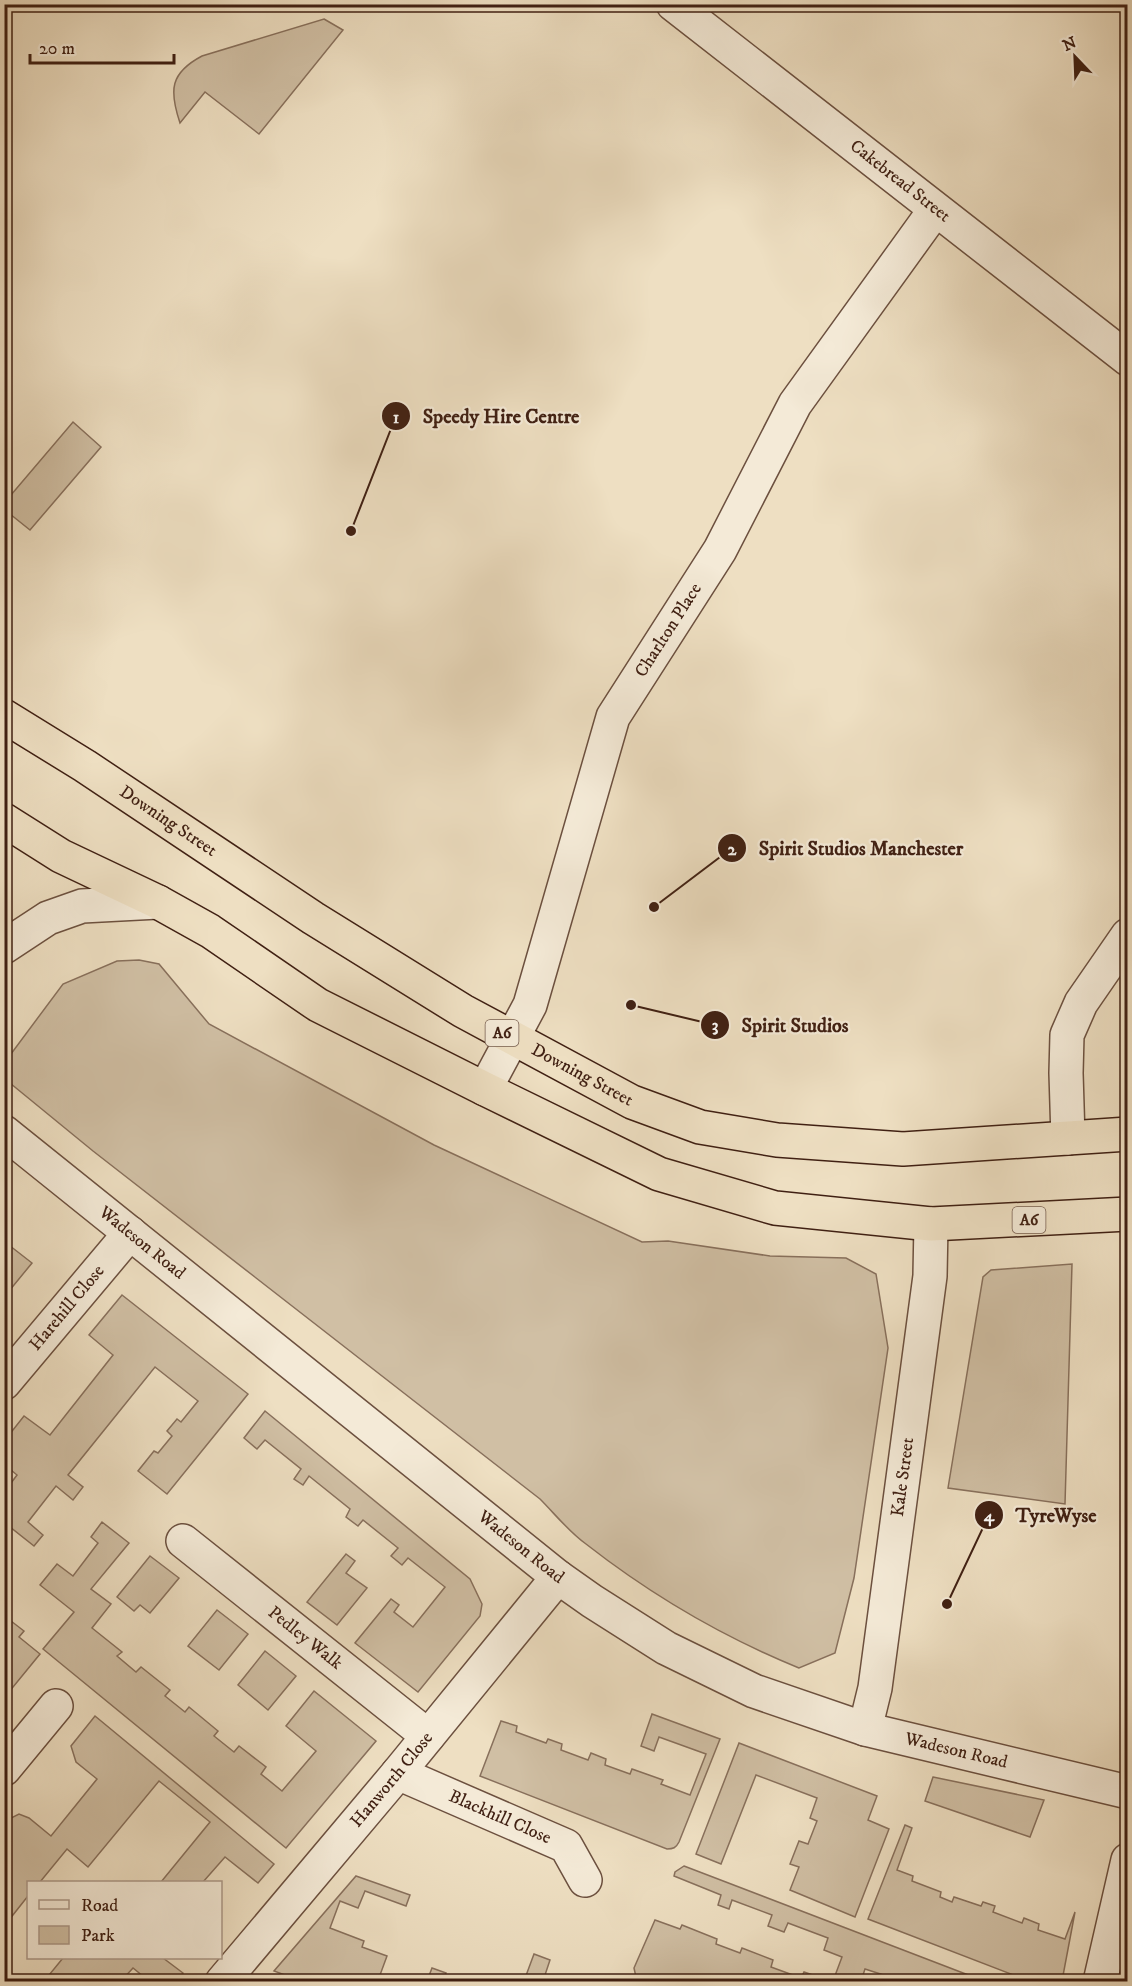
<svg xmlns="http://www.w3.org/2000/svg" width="1132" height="1986" font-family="'IM FELL DW Pica',serif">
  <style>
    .green { fill: #d0bfa4; stroke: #88705c; stroke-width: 1.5 }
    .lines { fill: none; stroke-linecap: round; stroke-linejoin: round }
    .minor-casing { stroke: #6c503f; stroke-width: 36 }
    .trunk-casing { stroke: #402013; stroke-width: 36 }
    .minor { stroke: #f4ead7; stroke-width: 33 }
    .trunk { stroke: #eedfc2; stroke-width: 33 }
    .labels { text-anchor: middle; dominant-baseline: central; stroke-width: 4.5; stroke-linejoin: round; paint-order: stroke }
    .shield { fill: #f4ead7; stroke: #765d4e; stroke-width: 1.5 }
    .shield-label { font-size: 16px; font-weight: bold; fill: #402013 }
    .street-label { font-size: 18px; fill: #402013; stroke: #f4ead7 }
    .leader { fill: none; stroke: #402013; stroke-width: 2 }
    .callout-dot { fill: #402013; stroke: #f4ead7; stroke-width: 2 }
    .mark-label { font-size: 18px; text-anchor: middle; font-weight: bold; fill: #fff }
    .callout-label { font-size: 20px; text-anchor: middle; font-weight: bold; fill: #402013; stroke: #f4ead7; stroke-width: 4.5; stroke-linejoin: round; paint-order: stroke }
  </style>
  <rect width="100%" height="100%" fill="#eedfc2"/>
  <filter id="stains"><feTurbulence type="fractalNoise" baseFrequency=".00333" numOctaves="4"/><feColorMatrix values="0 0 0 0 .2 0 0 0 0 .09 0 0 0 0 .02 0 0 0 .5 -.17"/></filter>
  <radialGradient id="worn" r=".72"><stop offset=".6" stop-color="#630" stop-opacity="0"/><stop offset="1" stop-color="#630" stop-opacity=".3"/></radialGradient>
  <!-- green -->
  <g class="green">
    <path d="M324,19L343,30L259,134L205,92L180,123C169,90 170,73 202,56Z"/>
    <path d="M73,422L101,447L30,530L5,510V502Z"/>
    <path d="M139,960L159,964L209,1024L434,1145L642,1242L668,1241L770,1256L846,1258L876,1274L888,1348L854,1578L835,1653L799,1668C723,1637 650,1594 586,1544C569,1532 555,1514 540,1499L93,1151L5,1079V1062L63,984L117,961Z"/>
    <path d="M5,1242L32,1263L5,1296L4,1243Z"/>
    <path d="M1072,1264L1065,1504L948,1488L983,1277L991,1270Z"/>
    <path d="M122,1295L248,1394L167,1494L138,1471L154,1451L158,1453L172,1436L167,1431L177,1419L181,1422L198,1401L155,1367L68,1475L83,1487L73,1500L56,1486L28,1522L43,1535L34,1546L5,1523V1491L17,1475L5,1465V1440L24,1416L50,1435L113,1355L89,1335Z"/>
    <path d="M265,1411L470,1579L482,1604L480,1616L418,1692L355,1643L391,1599L399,1605L394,1612L413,1627L445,1587L408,1558L402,1565L391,1556L398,1548L363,1520L358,1526L346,1517L350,1509L309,1476L303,1485L294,1479L301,1469L265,1440L257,1449L244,1438Z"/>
    <path d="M102,1522L129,1543L91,1589L111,1604L92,1628L122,1652L117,1656L136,1672L141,1667L170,1690L165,1696L185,1712L189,1707L218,1731L214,1736L234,1752L239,1746L266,1767L261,1774L282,1791L316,1751L286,1726L314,1691L376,1741L286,1848L43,1649L74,1612L40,1585L57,1564L73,1576L98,1543L91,1537Z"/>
    <path d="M346,1554L355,1561L346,1573L367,1588L337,1625L307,1602Z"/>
    <path d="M150,1556L179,1578L150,1613L140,1605L134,1611L117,1597Z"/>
    <path d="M217,1610L248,1634L219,1670L188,1646Z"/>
    <path d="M11,1621L24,1631L19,1637L40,1654L9,1692L5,1688L4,1628Z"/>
    <path d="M265,1651L296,1676L268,1710L238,1685Z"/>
    <path d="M652,1714L720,1739L679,1842C676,1848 673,1849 667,1849L480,1776L501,1721L517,1726L516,1732L546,1743L548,1739L562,1744L561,1750L588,1760L591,1753L606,1759L605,1765L630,1774L632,1769L663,1780L661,1784L690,1795L706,1754L659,1737L654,1751L641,1746Z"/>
    <path d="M95,1716L274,1864L258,1883L225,1857L203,1882H161L210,1822L159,1781L88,1867L67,1849L40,1882H28V1896L5,1925V1826L11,1818L19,1814L29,1818L51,1836L97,1779L76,1762L71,1746Z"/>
    <path d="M739,1743L877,1796L868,1820L889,1829L855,1917L790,1890L799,1867L790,1864L799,1841L808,1844L817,1821L810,1818L817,1798L756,1775L721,1864L696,1854Z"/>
    <path d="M933,1777L1044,1800L1030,1837L925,1801Z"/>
    <path d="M905,1825L912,1828L897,1870L913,1876L912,1881L941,1892L940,1897L952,1902L954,1897L981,1906L983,1902L995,1906L993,1912L1022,1923L1024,1918L1039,1924L1038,1930L1065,1939L1075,1912L1062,1981H1029L868,1919Z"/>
    <path d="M684,1866L984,1981H902L865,1969L861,1981H833L842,1957L824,1950L828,1938L788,1923L784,1932L768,1926L772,1915L732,1900L729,1909L718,1905L721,1895L674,1876L675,1872Z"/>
    <path d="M356,1876L410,1895L406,1906L365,1891L358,1908L340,1901L330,1928L364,1941L362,1947L387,1956L380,1975L396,1981H301L274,1971Z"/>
    <path d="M655,1920L680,1929L682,1925L717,1939L716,1944L740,1953L742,1948L773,1960L771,1967L801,1978L804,1972L830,1981H640L636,1977L634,1968Z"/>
    <path d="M534,1954L550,1960L543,1981H524Z"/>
    <path d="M63,1958H163L183,1973L176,1981H149L133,1968L121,1981H57L49,1975Z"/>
    <path d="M432,1968L446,1973L444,1978L454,1981H427Z"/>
  </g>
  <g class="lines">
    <defs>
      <g id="minor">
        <path id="s1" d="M673,4L1128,359"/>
        <path d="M4,947L48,918L82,906L158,902"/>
        <path id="s2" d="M485,1089L530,1005L613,717L720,550L795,404L935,210"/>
        <path id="s3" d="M4,1132L558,1577L592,1601L666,1648L754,1691L865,1729L1128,1792"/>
        <path d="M1068,1138L1066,1073L1067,1035L1081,1003L1128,935"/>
        <path id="s4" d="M4,1383L130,1233"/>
        <path id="s5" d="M183,1541L428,1736"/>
        <path id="s6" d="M865,1729L875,1688L930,1276L931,1224"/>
        <path d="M4,1769L56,1706"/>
        <path id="s7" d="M398,1773L566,1846L585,1880"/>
        <path id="s8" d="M222,1982L398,1773L558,1577"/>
        <path d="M1100,1982L1128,1860"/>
      </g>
      <g id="trunk">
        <path id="s9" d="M4,716L85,766L313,918L463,1011L632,1102L700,1127L777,1140L903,1149L1128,1134"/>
        <path d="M4,820L61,856L158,902L210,931L318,1005L485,1089L659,1174L775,1208L931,1224L1128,1214"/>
      </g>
    </defs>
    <!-- minor casing -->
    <use href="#minor" class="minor-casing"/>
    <!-- trunk casing -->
    <use href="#trunk" class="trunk-casing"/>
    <!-- minor -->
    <use href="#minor" class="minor"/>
    <!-- trunk -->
    <use href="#trunk" class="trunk"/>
  </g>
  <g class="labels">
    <!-- shield labels -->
    <g class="shield">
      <rect x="485.5" y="1020" width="33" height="26" rx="4.5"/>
      <rect x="1012.5" y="1207" width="33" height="26" rx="4.5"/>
    </g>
    <g class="shield-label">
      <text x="502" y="1033">A6</text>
      <text x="1029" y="1220">A6</text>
    </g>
    <!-- street labels -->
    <g class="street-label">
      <text stroke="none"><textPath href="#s1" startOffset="288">Cakebread Street</textPath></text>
      <text stroke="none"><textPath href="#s2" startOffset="498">Charlton Place</textPath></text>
      <text stroke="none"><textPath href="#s9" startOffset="195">Downing Street</textPath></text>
      <text stroke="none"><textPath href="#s9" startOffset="681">Downing Street</textPath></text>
      <text stroke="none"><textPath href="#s3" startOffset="177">Wadeson Road</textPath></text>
      <text stroke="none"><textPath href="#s4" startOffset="98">Harehill Close</textPath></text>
      <text stroke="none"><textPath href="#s6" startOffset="255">Kale Street</textPath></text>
      <text stroke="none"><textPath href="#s3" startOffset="663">Wadeson Road</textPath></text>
      <text stroke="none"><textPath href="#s5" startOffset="156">Pedley Walk</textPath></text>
      <text stroke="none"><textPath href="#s3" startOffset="1149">Wadeson Road</textPath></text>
      <text stroke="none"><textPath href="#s8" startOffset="264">Hanworth Close</textPath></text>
      <text stroke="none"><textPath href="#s7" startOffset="111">Blackhill Close</textPath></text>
    </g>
  </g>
  <!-- callouts -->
  <path class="leader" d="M351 531L396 416M654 907L732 848M631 1005L715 1025M947 1604L989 1515"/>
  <g class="callout-dot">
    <circle cx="351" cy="531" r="6"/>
    <circle cx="654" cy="907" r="6"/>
    <circle cx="631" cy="1005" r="6"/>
    <circle cx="947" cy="1604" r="6"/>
    <circle cx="396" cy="416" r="15"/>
    <circle cx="732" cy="848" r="15"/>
    <circle cx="715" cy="1025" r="15"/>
    <circle cx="989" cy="1515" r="15"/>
  </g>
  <g class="mark-label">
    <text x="396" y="423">1</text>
    <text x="732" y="855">2</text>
    <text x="715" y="1031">3</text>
    <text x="989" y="1521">4</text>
  </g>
  <g class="callout-label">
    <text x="501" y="423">Speedy Hire Centre</text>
    <text x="861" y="855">Spirit Studios Manchester</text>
    <text x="795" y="1032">Spirit Studios</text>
    <text x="1056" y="1522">TyreWyse</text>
  </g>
  <!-- margin -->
  <rect width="1132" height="1986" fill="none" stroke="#eedfc2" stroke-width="24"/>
  <rect x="6" y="6" width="1120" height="1974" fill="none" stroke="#402013" stroke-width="3"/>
  <rect x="12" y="12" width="1108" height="1962" fill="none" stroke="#402013" stroke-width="1.5"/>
  <!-- legend -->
  <rect x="27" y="1881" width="195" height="78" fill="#f4ead7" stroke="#ac9989" stroke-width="1.5"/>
  <rect x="39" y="1900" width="30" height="9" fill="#f4ead7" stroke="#ac9989" stroke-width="1.5"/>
  <text x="81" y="1911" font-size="18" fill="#402013">Road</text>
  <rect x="39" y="1926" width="30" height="18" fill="#d0bfa4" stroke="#ac9989" stroke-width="1.5"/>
  <text x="81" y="1941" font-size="18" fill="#402013">Park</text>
  <!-- north arrow -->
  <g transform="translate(1075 57) rotate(337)" stroke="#f4ead7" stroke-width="4.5" paint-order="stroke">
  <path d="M0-4.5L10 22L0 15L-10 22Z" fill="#402013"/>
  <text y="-9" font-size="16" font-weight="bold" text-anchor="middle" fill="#402013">N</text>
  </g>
  <!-- scale -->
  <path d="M30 54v9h144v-9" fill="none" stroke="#402013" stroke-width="3"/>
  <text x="39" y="54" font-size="18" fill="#402013" stroke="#f4ead7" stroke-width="4.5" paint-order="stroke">20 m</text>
  <rect width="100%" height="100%" filter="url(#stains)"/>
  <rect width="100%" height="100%" fill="url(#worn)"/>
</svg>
